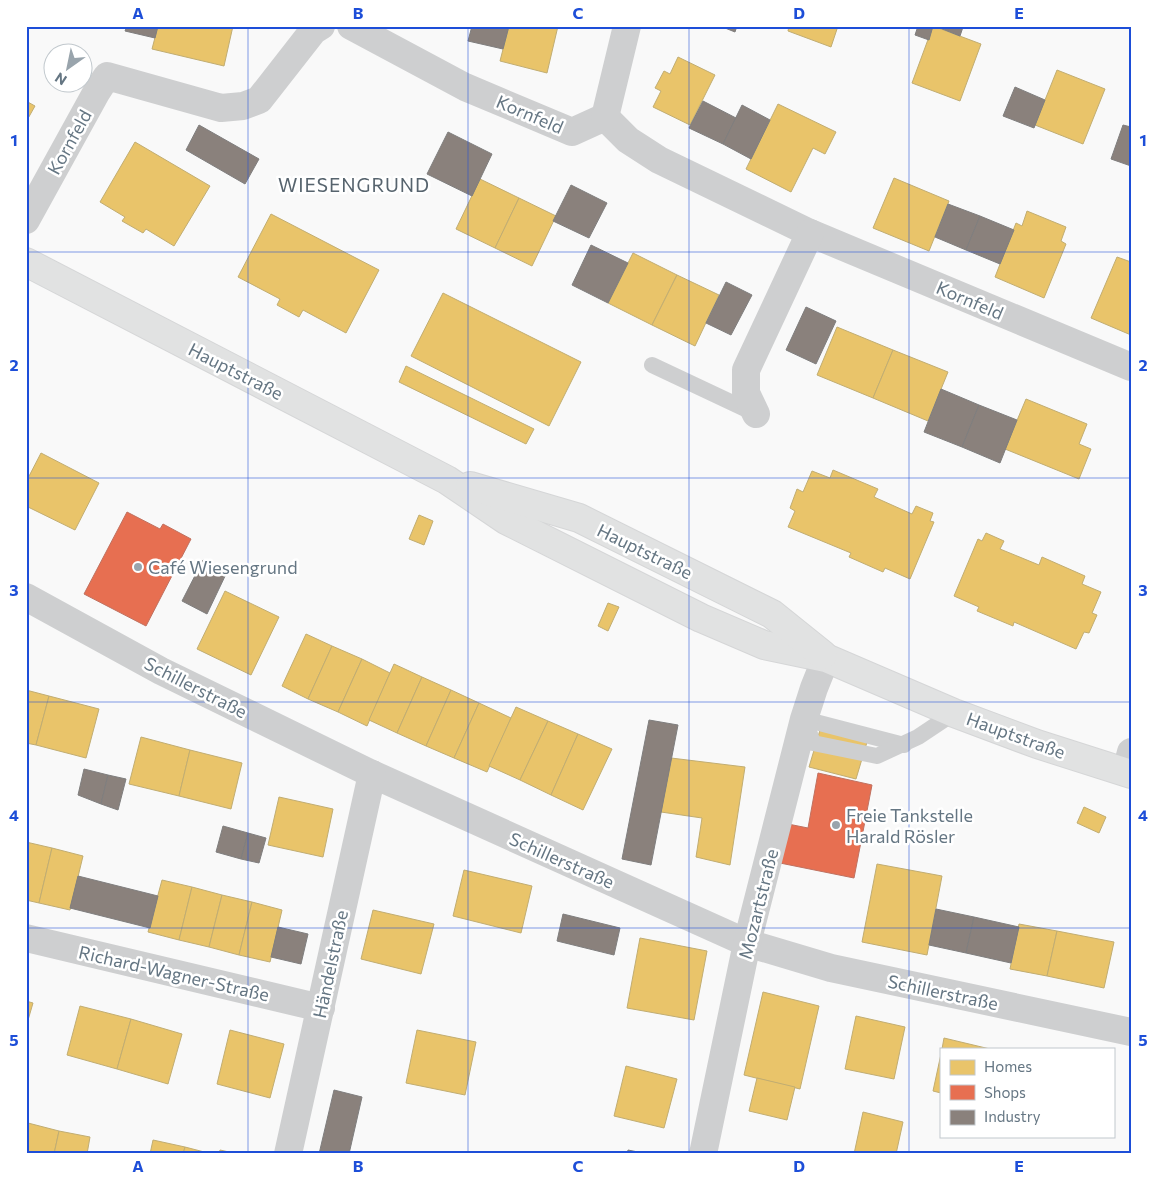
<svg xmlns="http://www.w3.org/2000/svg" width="1157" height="1180" font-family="Commissioner,sans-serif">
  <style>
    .homes { fill: #e9c46a; stroke: #c1ad72 }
    .shops { fill: #e76f51; stroke: #c07160 }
    .industry { fill: #8a817c; stroke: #7f7e7e }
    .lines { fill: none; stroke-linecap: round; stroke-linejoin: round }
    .secondary-casing { stroke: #d5d6d7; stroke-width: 30 }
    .lane { stroke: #cecfd0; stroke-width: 16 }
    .street { stroke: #cecfd0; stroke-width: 28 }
    .secondary { stroke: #e1e2e2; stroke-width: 28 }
    .grid { fill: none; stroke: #1d4ed8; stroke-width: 1; stroke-opacity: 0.55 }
    .poi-dot { fill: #99a4ac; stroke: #fff; stroke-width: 2 }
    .labels { text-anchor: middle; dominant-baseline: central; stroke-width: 5; stroke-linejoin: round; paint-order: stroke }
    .street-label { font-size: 18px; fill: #657683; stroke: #fff }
    .poi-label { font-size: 18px; fill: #657683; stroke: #fff; text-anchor: start }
    .neighbourhood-label { font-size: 19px; letter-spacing: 1px; fill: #57646e; stroke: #fff }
    .neatline { fill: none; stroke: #1d4ed8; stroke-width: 2 }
    .grid-label { font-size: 16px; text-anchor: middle; font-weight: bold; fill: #1d4ed8 }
  </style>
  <rect width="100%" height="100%" fill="#f9f9f9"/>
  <!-- homes -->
  <g class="homes">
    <path d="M158,26H233L224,66L152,49Z"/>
    <path d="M509,26H558L547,73L500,61Z"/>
    <path d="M789,26H838L831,47L788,31Z"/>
    <path d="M933,26L981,44L960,101L912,83Z"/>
    <path d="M678,57L715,75L690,125L653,107L661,91L655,88L664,71L670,74Z"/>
    <path d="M1057,70L1105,89L1083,144L1035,125Z"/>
    <path d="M26,101L35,106L26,122Z"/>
    <path d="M778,104L836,132L825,154L813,148L791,192L746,169Z"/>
    <path d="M135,142L210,186L174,246L146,229L143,233L122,221L125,217L100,202Z"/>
    <path d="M894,178L949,201L929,251L873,228Z"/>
    <path d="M480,179L519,198L495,248L456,229Z"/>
    <path d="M519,198L556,216L532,266L495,248Z"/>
    <path d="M1027,211L1066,227L1061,241L1066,244L1044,298L995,277L1016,223L1022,226Z"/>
    <path d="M271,214L379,270L346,333L303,310L299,317L277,305L280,299L238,277Z"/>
    <path d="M633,253L677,275L652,325L608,303Z"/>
    <path d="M1117,257L1131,262V335L1091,318Z"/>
    <path d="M677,275L719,295L695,346L652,325Z"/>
    <path d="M443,293L581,362L549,426L411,356Z"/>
    <path d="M837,327L893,350L873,398L817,375Z"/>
    <path d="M893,350L948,372L928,421L873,398Z"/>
    <path d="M406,366L534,429L526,444L399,382Z"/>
    <path d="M1026,399L1087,424L1079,444L1091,449L1079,479L1005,449Z"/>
    <path d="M41,453L99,483L75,530L26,506V482Z"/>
    <path d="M833,470L878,489L874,497L912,514L916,506L933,513L930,521L934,522L910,579L885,568L883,572L849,557L851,553L788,527L795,511L790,508L797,489L803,492L812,471L830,478Z"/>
    <path d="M419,515L433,521L424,545L409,539Z"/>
    <path d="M986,533L1004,541L1000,549L1039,565L1042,557L1085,576L1082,584L1101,592L1092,613L1097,615L1089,633L1084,632L1076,649L1014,622L1013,626L977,611L979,607L954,596L978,539L982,541Z"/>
    <path d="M225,591L279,617L251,675L197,649Z"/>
    <path d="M608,603L619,607L608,631L598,626Z"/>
    <path d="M306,634L332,646L308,699L282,686Z"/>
    <path d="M332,646L362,659L338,712L308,699Z"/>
    <path d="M362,659L390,673L367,726L338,712Z"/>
    <path d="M394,664L422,677L397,733L369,720Z"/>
    <path d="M422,677L451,690L426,746L397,733Z"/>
    <path d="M26,690L49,696L36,745L26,743Z"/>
    <path d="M451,690L479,703L454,758L426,746Z"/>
    <path d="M49,696L99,709L86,758L36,745Z"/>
    <path d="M479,703L511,718L487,772L454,758Z"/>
    <path d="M516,707L548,721L520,780L489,766Z"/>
    <path d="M823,720L870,732L856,779L809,767Z"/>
    <path d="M548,721L578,734L551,795L520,780Z"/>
    <path d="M578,734L612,749L583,810L551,795Z"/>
    <path d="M141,737L190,750L179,796L129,784Z"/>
    <path d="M190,750L242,763L231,809L179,796Z"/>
    <path d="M671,758L745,767L730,865L696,857L702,818L661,812Z"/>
    <path d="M279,797L333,809L323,857L268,845Z"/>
    <path d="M1084,807L1106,817L1099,833L1077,823Z"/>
    <path d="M26,842L52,848L39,903L26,900Z"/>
    <path d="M52,848L83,856L70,910L39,903Z"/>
    <path d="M877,864L942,876L927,955L862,942Z"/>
    <path d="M464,870L532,886L521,933L453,916Z"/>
    <path d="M162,880L192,887L179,940L148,932Z"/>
    <path d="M192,887L222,895L209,947L179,940Z"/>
    <path d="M222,895L252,902L239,955L209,947Z"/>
    <path d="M252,902L282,910L270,962L239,955Z"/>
    <path d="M373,910L434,924L421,974L361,959Z"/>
    <path d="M1019,924L1057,931L1047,976L1010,969Z"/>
    <path d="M1057,931L1114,942L1104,988L1047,976Z"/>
    <path d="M640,938L707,951L694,1020L627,1008Z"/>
    <path d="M763,992L819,1006L800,1089L744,1075Z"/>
    <path d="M26,1001L33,1003L26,1027Z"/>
    <path d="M80,1006L131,1019L117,1069L67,1055Z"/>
    <path d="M856,1016L905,1027L894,1079L845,1069Z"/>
    <path d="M131,1019L182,1034L168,1084L117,1069Z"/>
    <path d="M230,1030L284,1044L270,1098L217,1084Z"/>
    <path d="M417,1030L476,1042L465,1095L406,1083Z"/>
    <path d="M944,1038L990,1049H942Z"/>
    <path d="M941,1054V1093L933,1091Z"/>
    <path d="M626,1066L677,1079L664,1128L614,1116Z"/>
    <path d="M757,1078L795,1087L787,1120L749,1111Z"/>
    <path d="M863,1112L903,1122L896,1154H854Z"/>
    <path d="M28,1123L59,1131L54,1154H26V1128Z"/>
    <path d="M59,1131L90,1137L87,1154H54Z"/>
    <path d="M153,1140L185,1147L183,1154H150Z"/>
    <path d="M185,1147L212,1154H183Z"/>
    <path d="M220,1150L238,1154H219Z"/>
  </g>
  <!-- shops -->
  <g class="shops">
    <path d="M127,512L160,529L163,524L191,539L146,626L84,594Z"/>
    <path d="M818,773L872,785L854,878L775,862L783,823L808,828Z"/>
  </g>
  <!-- industry -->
  <g class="industry">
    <path d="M127,26H158L155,38L125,31Z"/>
    <path d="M472,26H509L503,49L468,41Z"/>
    <path d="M720,26H737L735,32Z"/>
    <path d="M918,26H933L929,40L915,35Z"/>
    <path d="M935,26H962L963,27L960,36Z"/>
    <path d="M1015,87L1045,100L1034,128L1003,116Z"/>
    <path d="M703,101L736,118L723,144L689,128Z"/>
    <path d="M742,105L770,120L751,159L723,144Z"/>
    <path d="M199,125L259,159L245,184L186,150Z"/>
    <path d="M1123,125L1131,127V166L1111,159Z"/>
    <path d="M448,132L492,154L472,196L427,174Z"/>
    <path d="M571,185L607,203L589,238L553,221Z"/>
    <path d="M948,204L980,216L966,250L935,237Z"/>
    <path d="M980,216L1014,230L1000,264L966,250Z"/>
    <path d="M591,245L628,263L608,303L572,285Z"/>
    <path d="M726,282L752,295L731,335L706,323Z"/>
    <path d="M806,307L836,321L816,364L786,350Z"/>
    <path d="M941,389L979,405L962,447L924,432Z"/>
    <path d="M979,405L1017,420L1000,463L962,447Z"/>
    <path d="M203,560L227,572L207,614L182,601Z"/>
    <path d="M649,720L678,725L651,865L622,859Z"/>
    <path d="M84,769L108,775L101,804L78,795Z"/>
    <path d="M108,775L126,779L118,810L101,804Z"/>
    <path d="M223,826L248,833L241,859L216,852Z"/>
    <path d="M248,833L266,838L259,863L241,859Z"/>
    <path d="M78,876L158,896L150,928L70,908Z"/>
    <path d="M936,909L974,917L966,953L929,945Z"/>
    <path d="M563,914L620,928L614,955L557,941Z"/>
    <path d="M974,917L1019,927L1011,963L966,953Z"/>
    <path d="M278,927L308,934L301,964L271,957Z"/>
    <path d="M334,1090L362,1097L349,1154H319Z"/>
    <path d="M628,1150L648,1154H627Z"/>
  </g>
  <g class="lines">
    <defs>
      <g id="secondary">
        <path d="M26,262L447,480L506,520L701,618L764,645L826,658L954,713L1037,744L1131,774"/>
        <path d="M470,486L579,518L772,614L823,655"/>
      </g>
    </defs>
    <!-- secondary casing -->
    <use href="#secondary" class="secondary-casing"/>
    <!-- lane -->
    <g class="lane">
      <path d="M652,365L756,414"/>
      <path d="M804,719L904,745"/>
      <path d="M805,720L813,743L877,756L918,737L954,713"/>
    </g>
    <!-- street -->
    <g class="street">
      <path d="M351,26L465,87L572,132L605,117L628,140L659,160L810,233L1131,367"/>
      <path d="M605,117L627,26"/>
      <path d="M26,220L96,93L107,76L221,108L243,106L259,100L313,31L321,26"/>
      <path d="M756,414L746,393V370L810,233"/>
      <path d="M26,597L161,671L372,774L747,943L831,968L1131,1032"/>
      <path d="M1126,771L1131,752"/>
      <path d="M26,938L321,1008"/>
      <path d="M288,1154L372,774"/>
      <path d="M703,1154L747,943L804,719L814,688L826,658"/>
    </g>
    <!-- secondary -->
    <use href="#secondary" class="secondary"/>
  </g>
  <!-- grid -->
  <path class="grid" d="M248,26V1154M468,26V1154M689,26V1154M909,26V1154M26,252H1131M26,478H1131M26,702H1131M26,928H1131"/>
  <!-- markers -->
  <g class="poi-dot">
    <circle cx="138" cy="567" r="5"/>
    <circle cx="836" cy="825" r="5"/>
  </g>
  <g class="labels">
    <!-- street labels -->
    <g class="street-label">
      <text transform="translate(530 114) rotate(23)">Kornfeld</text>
      <text transform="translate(69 142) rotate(-61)">Kornfeld</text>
      <text transform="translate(970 300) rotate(23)">Kornfeld</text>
      <text transform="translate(236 371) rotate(27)">Hauptstraße</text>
      <text transform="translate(645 551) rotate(26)">Hauptstraße</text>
      <text transform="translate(196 687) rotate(27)">Schillerstraße</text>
      <text transform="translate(1016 735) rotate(20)">Hauptstraße</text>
      <text transform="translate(562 860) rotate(24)">Schillerstraße</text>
      <text transform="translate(758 904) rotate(-76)">Mozartstraße</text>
      <text transform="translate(330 964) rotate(-78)">Händelstraße</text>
      <text transform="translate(174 973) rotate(13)">Richard-Wagner-Straße</text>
      <text transform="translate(943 992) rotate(12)">Schillerstraße</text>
    </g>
    <!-- poi labels -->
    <g class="poi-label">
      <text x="148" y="567">Café Wiesengrund</text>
      <text x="846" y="815">Freie Tankstelle<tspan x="846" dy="21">Harald Rösler</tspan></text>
    </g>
    <!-- neighbourhood labels -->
    <g class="neighbourhood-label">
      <text x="354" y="184">WIESENGRUND</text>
    </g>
  </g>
  <!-- border -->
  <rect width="1157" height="1180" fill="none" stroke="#ffffff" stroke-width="55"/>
  <!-- legend -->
  <rect x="940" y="1048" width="175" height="90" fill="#ffffff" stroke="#c1c8cd"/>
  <rect x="950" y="1060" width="25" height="15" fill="#e9c46a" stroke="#c1c8cd"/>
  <text x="984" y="1072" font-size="15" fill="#657683">Homes</text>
  <rect x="950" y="1085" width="25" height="15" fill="#e76f51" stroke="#c1c8cd"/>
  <text x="984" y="1098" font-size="15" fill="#657683">Shops</text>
  <rect x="950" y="1110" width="25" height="15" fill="#8a817c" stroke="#c1c8cd"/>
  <text x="984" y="1122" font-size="15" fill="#657683">Industry</text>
  <!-- north arrow -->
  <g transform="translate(68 68) rotate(213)"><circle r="24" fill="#ffffff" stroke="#c1c8cd"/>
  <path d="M0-4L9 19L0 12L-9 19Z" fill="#99a4ac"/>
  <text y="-8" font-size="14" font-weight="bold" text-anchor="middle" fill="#657683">N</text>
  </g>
  <rect x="28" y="28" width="1102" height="1124" class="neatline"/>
  <g class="grid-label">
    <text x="138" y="19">A</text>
    <text x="358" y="19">B</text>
    <text x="578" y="19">C</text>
    <text x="799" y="19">D</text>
    <text x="1019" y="19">E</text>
    <text x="14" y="146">1</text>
    <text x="1143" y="146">1</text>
    <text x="14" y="371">2</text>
    <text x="1143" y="371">2</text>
    <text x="14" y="596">3</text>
    <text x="1143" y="596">3</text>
    <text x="14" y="821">4</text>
    <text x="1143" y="821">4</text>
    <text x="14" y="1046">5</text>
    <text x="1143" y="1046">5</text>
    <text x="138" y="1172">A</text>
    <text x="358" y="1172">B</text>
    <text x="578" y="1172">C</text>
    <text x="799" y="1172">D</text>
    <text x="1019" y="1172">E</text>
  </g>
</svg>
